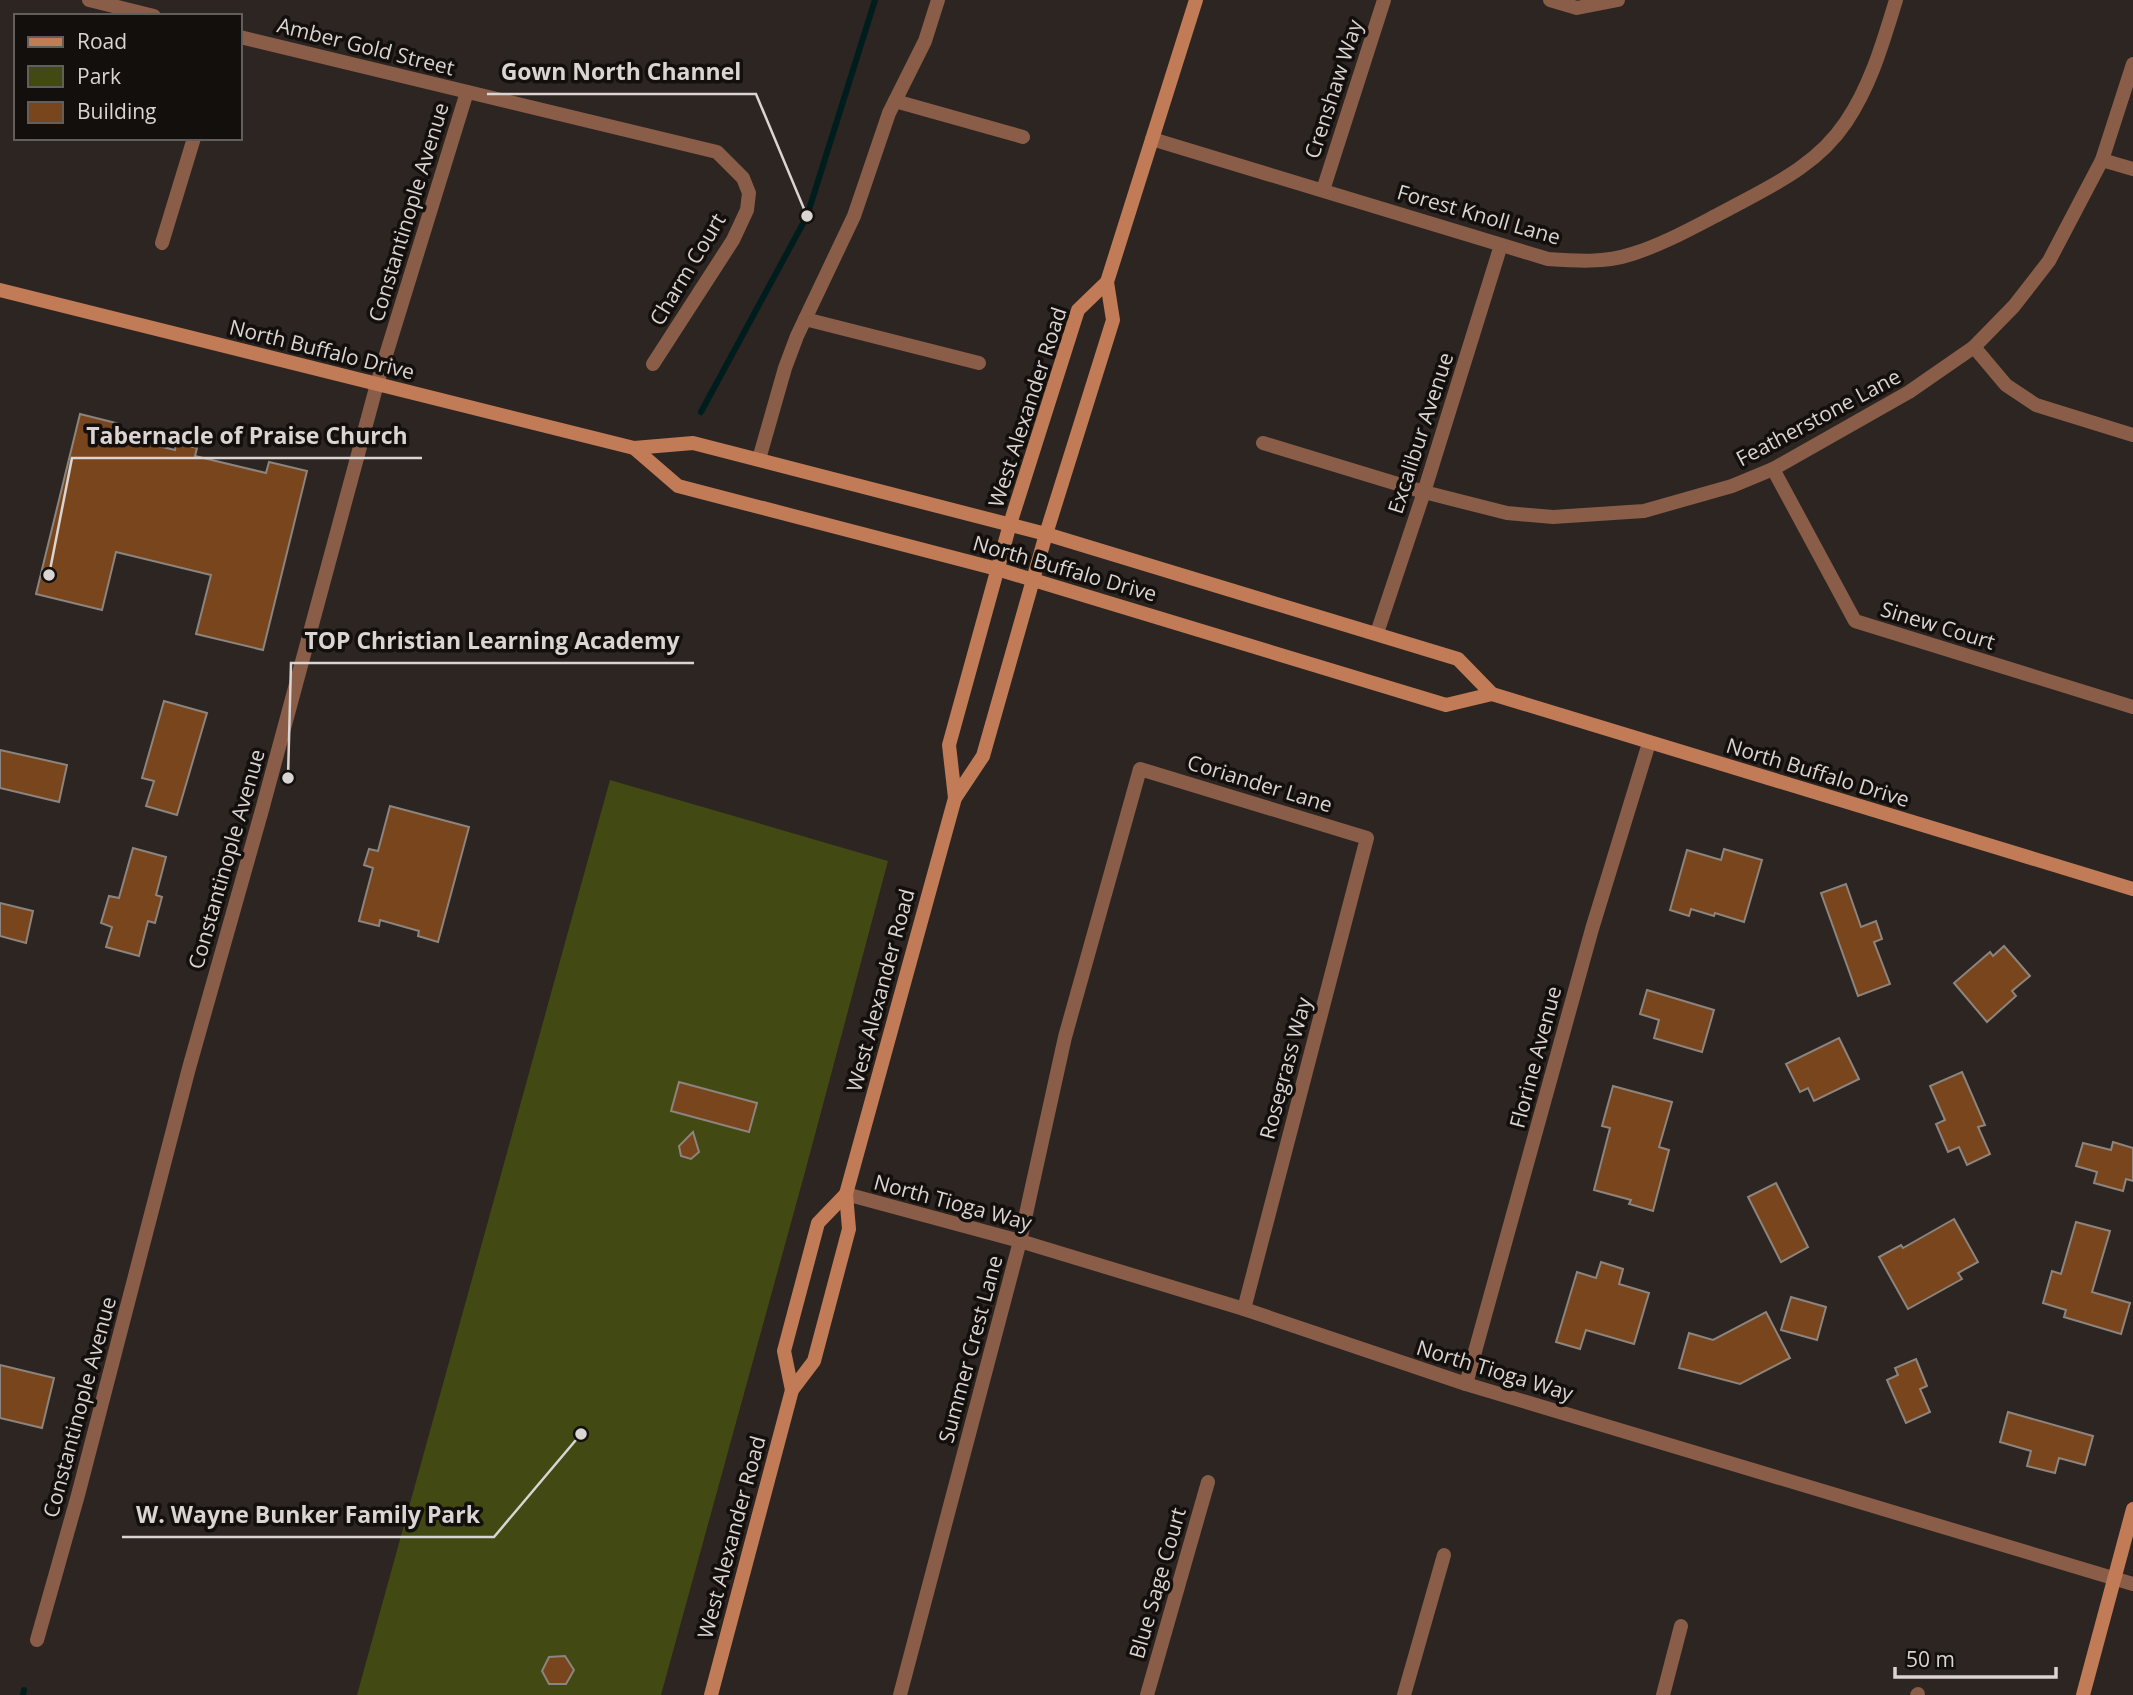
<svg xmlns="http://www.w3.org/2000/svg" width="2133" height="1695" font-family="'Open Sans',sans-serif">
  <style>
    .green { fill: #424912 }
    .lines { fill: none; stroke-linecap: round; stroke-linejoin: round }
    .stream { stroke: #001d1e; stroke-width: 6 }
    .building { fill: #78451c; stroke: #8c847e; stroke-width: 2 }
    .street { stroke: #895d47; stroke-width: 14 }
    .secondary { stroke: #c17b56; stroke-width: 14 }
    .labels { text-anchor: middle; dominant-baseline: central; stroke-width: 7; stroke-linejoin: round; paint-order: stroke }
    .street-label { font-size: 21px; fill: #dad5d2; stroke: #120f0d }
    .leader { fill: none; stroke: #dad5d2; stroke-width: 2.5 }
    .callout-dot { fill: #dad5d2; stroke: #120f0d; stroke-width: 2.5 }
    .callout-label { font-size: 23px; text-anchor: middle; font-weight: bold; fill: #dad5d2; stroke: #120f0d; stroke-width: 7; stroke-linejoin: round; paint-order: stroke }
  </style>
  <rect width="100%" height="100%" fill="#2c2521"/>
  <!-- green -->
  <path class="green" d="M610,780L888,861L805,1172L661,1695H357Z"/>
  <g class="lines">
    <!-- stream -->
    <g class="stream">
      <path d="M701,412L807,216L875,0"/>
      <path d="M23,1695L24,1690"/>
    </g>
  </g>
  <!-- building -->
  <g class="building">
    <path d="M80,414L120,424L117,436L175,450L176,443L197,448L195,456L266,473L269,462L307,471L263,650L196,634L211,575L116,552L102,610L36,594Z"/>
    <path d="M164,701L207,713L177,815L146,806L154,781L142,778Z"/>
    <path d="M0,750L67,765L59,802L0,788Z"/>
    <path d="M390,806L469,827L438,942L418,936L419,931L380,920L379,926L359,921L373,868L364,865L369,849L378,851Z"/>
    <path d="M133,848L166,857L156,895L162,897L155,923L148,921L139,956L106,947L112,927L101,923L109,896L119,898Z"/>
    <path d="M1724,849L1762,860L1744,922L1715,913L1714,916L1691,909L1689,916L1670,910L1687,850L1721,860Z"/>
    <path d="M1846,884L1861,927L1876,921L1882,939L1874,942L1890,984L1858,996L1821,893Z"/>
    <path d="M0,903L33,911L26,943L0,936Z"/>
    <path d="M2004,946L2030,976L2012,991L2016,996L1987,1022L1954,983L1990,952L1993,956Z"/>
    <path d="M1647,990L1714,1010L1702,1052L1654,1038L1659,1020L1640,1014Z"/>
    <path d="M1839,1038L1859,1079L1814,1101L1808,1088L1800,1092L1786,1064Z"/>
    <path d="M1962,1072L1985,1125L1978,1127L1990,1154L1967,1165L1959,1147L1948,1152L1936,1124L1945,1120L1930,1086Z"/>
    <path d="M679,1082L757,1103L749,1132L671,1111Z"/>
    <path d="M1613,1086L1672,1102L1659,1147L1669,1150L1653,1211L1629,1204L1631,1200L1594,1190L1610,1128L1602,1126Z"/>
    <path d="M693,1132L699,1152L691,1159L681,1156L679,1146Z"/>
    <path d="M2113,1142L2133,1148V1181L2126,1179L2123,1191L2094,1183L2097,1172L2076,1166L2083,1143L2111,1150Z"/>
    <path d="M1776,1183L1808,1247L1781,1262L1748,1197Z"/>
    <path d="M1954,1219L1978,1262L1958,1273L1962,1279L1908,1309L1879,1257L1901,1245L1903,1248Z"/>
    <path d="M2076,1222L2110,1231L2092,1292L2130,1303L2121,1334L2064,1317L2066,1310L2043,1303L2052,1271L2061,1274Z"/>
    <path d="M1601,1262L1623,1269L1619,1284L1649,1293L1634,1344L1586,1330L1580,1349L1556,1342L1577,1272L1596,1278Z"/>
    <path d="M1791,1297L1826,1307L1817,1340L1781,1330Z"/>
    <path d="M1766,1312L1790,1358L1740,1384L1679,1368L1689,1333L1713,1340Z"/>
    <path d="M1916,1359L1927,1386L1920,1389L1930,1412L1906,1423L1887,1380L1898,1375L1895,1368Z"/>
    <path d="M0,1365L54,1378L42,1428L0,1418Z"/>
    <path d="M2008,1412L2093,1436L2085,1465L2059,1458L2055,1473L2027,1466L2031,1451L2000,1442Z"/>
    <path d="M565,1656L574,1670L566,1684H549L542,1671L549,1657Z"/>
  </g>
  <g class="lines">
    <!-- street -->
    <g class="street">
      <path d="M89,0L154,16"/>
      <path d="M1550,0L1577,8L1618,0"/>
      <path d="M240,37L717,152L743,178L749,193L747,210L733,240L653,364"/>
      <path d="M895,101L1023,137"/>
      <path d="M1152,139L1548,259C1576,261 1605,263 1632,254C1664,244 1694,227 1723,212C1769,187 1816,167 1846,122C1871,85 1883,42 1896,0"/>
      <path d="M2102,160L2133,169"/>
      <path d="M1323,190L1384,0"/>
      <path d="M162,243L194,138"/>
      <path d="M805,319L979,363"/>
      <path d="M1974,347L2006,385L2036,405L2133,435"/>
      <path d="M1263,443L1424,492L1507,513L1553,517L1644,511L1732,486L1773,469L1909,392L1974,347L2014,306L2049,261L2102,160L2133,64"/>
      <path d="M759,459L785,368L797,336L854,216L889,113L925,41L938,0"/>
      <path d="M1773,469L1855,621L2133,707"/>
      <path d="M1377,633L1424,492L1501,245"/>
      <path d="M846,1194L1020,1241L1244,1309L1466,1384L2133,1584"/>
      <path d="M1466,1384L1592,929L1649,743"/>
      <path d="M37,1640L78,1495L189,1068L262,810L377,384L467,92"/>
      <path d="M900,1695L1020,1241L1065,1037L1140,769L1367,838L1244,1309"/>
      <path d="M1147,1695L1208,1482"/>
      <path d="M1404,1695L1444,1555"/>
      <path d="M1663,1695L1681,1626"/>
      <path d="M1917,1695L1918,1694"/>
    </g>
    <!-- secondary -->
    <g class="secondary">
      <path d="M0,290L634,448L693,443L1046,534L1458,659L1492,694L2133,889"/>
      <path d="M634,448L678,486L997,569L1446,705L1492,694"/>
      <path d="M955,798L949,745L1010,524L1078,310L1107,282"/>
      <path d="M792,1390L784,1351L818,1223L846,1194"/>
      <path d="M711,1695L792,1390L814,1361L849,1229L846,1194L955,798L983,756L1046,534L1113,320L1107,282L1196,0"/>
      <path d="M2083,1695L2133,1509"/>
    </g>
  </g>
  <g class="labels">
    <!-- street labels -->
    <g class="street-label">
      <text transform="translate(366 46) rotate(14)">Amber Gold Street</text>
      <text transform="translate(1333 89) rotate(-72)">Crenshaw Way</text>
      <text transform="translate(408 212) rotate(-73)">Constantinople Avenue</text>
      <text transform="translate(1479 214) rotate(16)">Forest Knoll Lane</text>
      <text transform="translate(687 269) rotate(-59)">Charm Court</text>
      <text transform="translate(322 349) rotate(14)">North Buffalo Drive</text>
      <text transform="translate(1027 407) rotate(-72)">West Alexander Road</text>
      <text transform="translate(1818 417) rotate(-28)">Featherstone Lane</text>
      <text transform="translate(1420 433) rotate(-72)">Excalibur Avenue</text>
      <text transform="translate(1065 568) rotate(16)">North Buffalo Drive</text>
      <text transform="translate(1938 625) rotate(17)">Sinew Court</text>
      <text transform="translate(1818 772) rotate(17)">North Buffalo Drive</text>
      <text transform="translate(1260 783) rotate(17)">Coriander Lane</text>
      <text transform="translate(226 859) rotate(-74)">Constantinople Avenue</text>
      <text transform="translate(880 990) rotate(-75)">West Alexander Road</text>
      <text transform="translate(1535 1057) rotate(-75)">Florine Avenue</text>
      <text transform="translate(1285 1068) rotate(-75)">Rosegrass Way</text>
      <text transform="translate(953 1202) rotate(15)">North Tioga Way</text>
      <text transform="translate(970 1349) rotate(-75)">Summer Crest Lane</text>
      <text transform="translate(1495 1370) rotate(17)">North Tioga Way</text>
      <text transform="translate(79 1407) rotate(-75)">Constantinople Avenue</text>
      <text transform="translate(731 1537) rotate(-75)">West Alexander Road</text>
      <text transform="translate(1157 1583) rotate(-74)">Blue Sage Court</text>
    </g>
  </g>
  <!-- callouts -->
  <path class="leader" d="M807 216L756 94H487M49 575L72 458H422M288 778L291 663H694M581 1434L494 1537H122"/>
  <g class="callout-dot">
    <circle cx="807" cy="216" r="7"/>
    <circle cx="49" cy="575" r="7"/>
    <circle cx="288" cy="778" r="7"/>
    <circle cx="581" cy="1434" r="7"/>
  </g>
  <g class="callout-label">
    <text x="621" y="80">Gown North Channel</text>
    <text x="247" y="444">Tabernacle of Praise Church</text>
    <text x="492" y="649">TOP Christian Learning Academy</text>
    <text x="308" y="1523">W. Wayne Bunker Family Park</text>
  </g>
  <!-- legend -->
  <rect x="14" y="14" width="228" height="126" fill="#120f0d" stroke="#625e5c" stroke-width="2"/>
  <rect x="28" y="37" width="35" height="10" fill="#c17b56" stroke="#625e5c" stroke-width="2"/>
  <text x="77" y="49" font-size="21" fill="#dad5d2">Road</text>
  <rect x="28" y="66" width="35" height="21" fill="#424912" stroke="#625e5c" stroke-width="2"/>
  <text x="77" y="84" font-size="21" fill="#dad5d2">Park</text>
  <rect x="28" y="102" width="35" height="21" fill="#78451c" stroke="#625e5c" stroke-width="2"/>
  <text x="77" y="119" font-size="21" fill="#dad5d2">Building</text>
  <!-- scale -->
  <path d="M1895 1667v10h161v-10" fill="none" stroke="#dad5d2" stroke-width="3.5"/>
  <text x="1906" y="1667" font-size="21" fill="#dad5d2" stroke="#120f0d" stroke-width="5" paint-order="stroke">50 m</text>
</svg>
